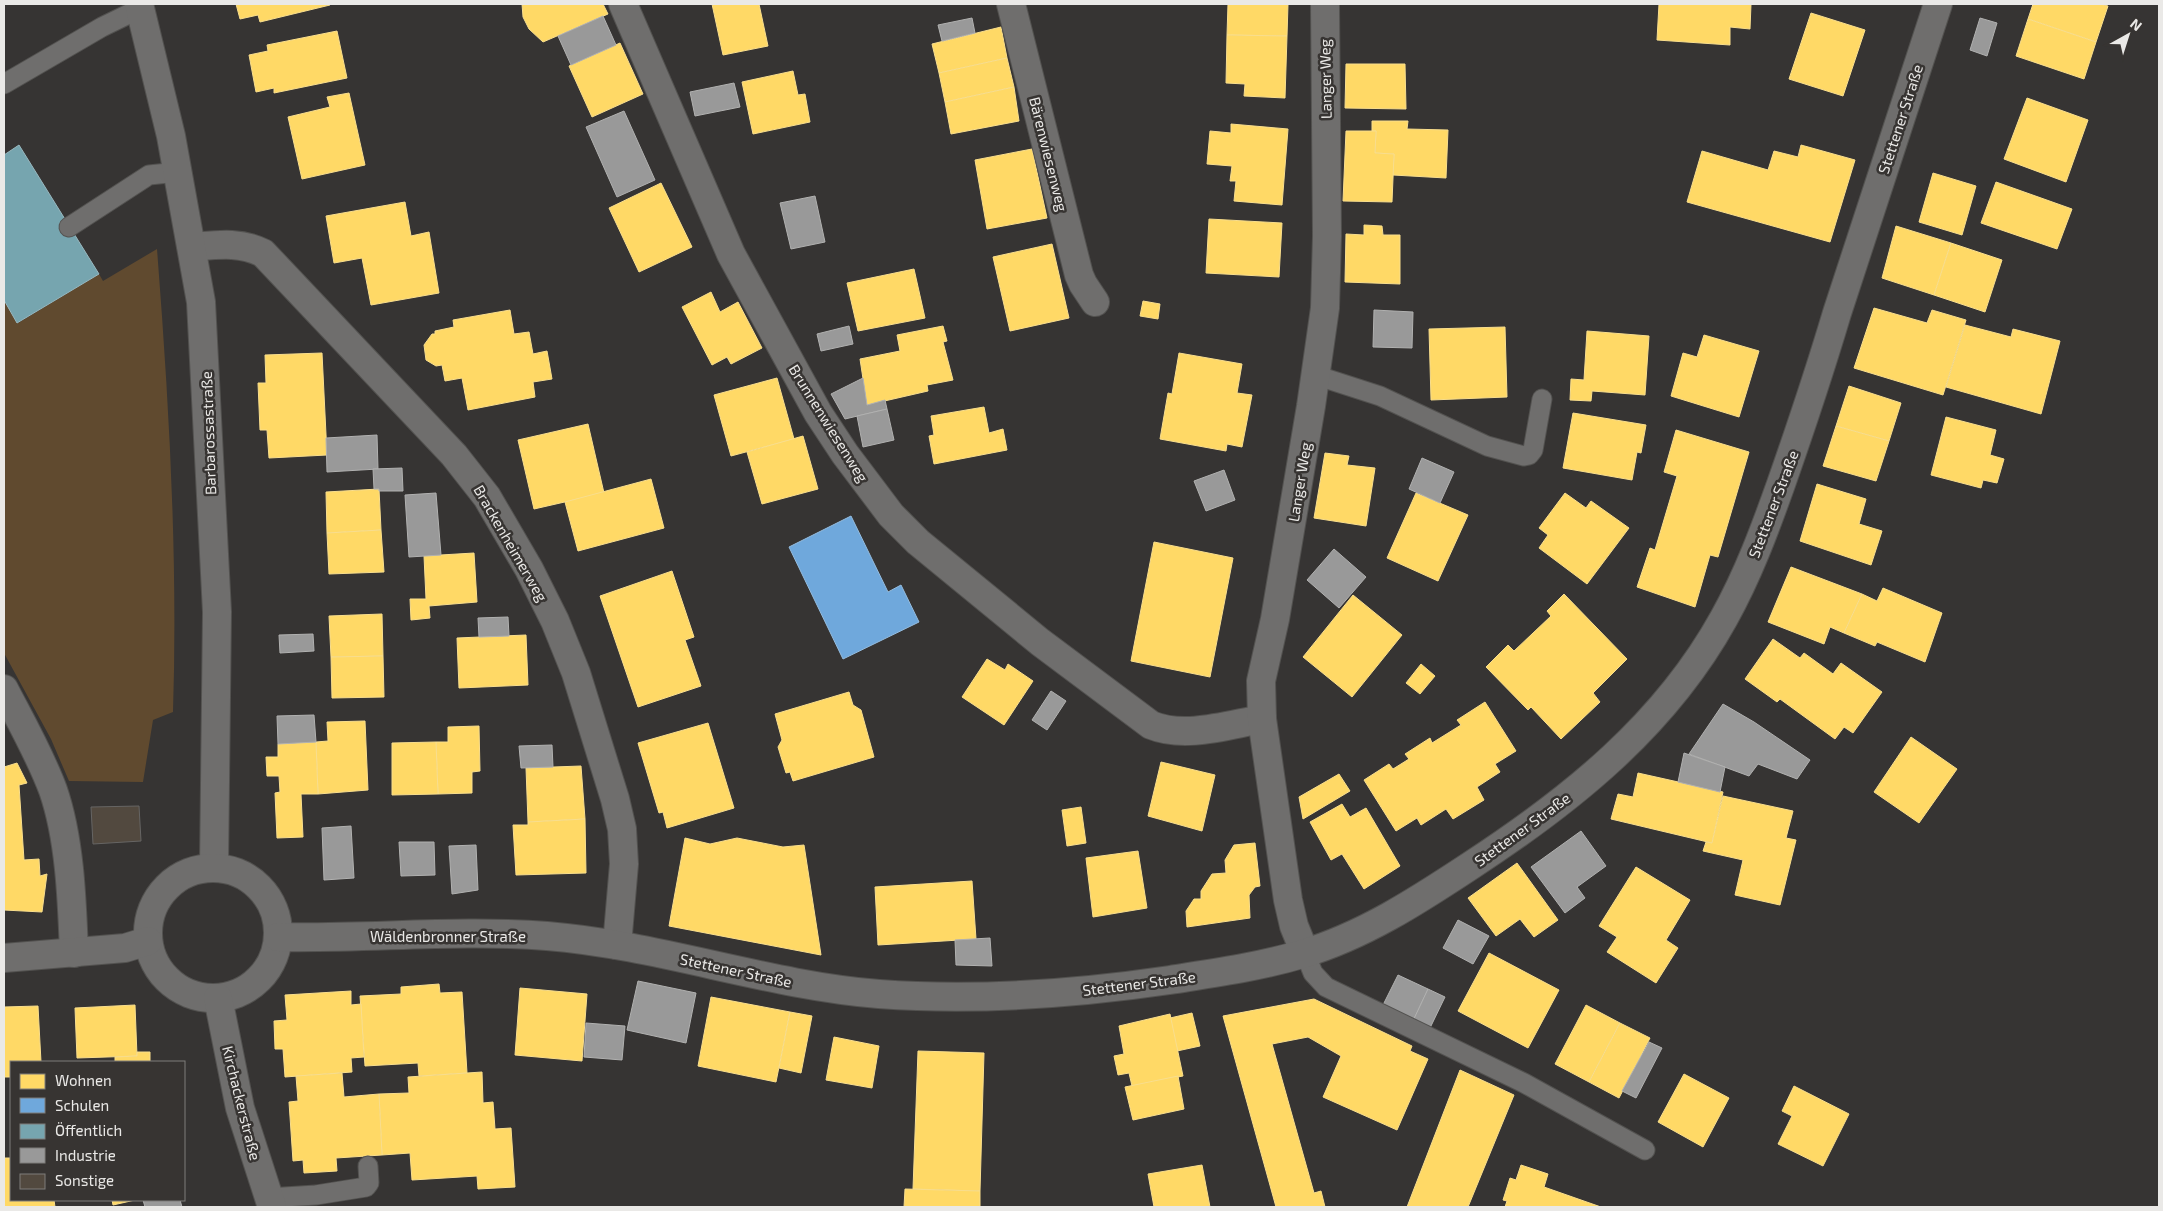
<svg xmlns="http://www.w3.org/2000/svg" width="2163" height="1211" font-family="'Exo 2',sans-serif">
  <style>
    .green { fill: #604a2f }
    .homes { fill: #ffd966; stroke: #f9de8d }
    .schools { fill: #6fa8dc; stroke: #94bcdf }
    .public { fill: #76a5af; stroke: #99b9c0 }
    .industry { fill: #999; stroke: #b1b1b0 }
    .building { fill: #52493f; stroke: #666564 }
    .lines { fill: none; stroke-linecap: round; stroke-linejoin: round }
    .service-casing { stroke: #535250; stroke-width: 21 }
    .minor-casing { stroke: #535250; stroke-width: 30 }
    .tertiary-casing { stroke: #535250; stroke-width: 30 }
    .service { stroke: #6f6e6d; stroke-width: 19 }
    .minor { stroke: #6f6e6d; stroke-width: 28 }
    .tertiary { stroke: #6f6e6d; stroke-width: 28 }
    .labels { text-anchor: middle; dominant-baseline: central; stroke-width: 5; stroke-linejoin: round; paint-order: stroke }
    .street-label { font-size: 15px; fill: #eae9e7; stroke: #373432 }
  </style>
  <rect width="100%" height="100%" fill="#363433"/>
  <!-- green -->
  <path class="green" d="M157,249C169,403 178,558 173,712L153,720L143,782L69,781L51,739L4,653V300L18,323L99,274L103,281Z"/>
  <!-- homes -->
  <g class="homes">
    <path d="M236,4H330V5L260,22L258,15L240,19Z"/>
    <path d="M522,4H603L608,14L543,42L529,29L523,17Z"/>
    <path d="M712,4H759L768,46L723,55Z"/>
    <path d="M1228,4H1288L1287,36L1227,35Z"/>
    <path d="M1659,4H1751L1750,29L1730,27V45L1657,40Z"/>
    <path d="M2033,4H2100L2108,6L2096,42L2028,19Z"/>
    <path d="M1811,13L1865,30L1843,96L1789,79Z"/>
    <path d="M2028,19L2096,42L2084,79L2016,56Z"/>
    <path d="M1001,27L1007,58L939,73L932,44Z"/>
    <path d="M337,31L347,78L274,93V88L256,92L249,55L268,51L267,45Z"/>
    <path d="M1227,35L1287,36L1285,98L1244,96L1245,84L1226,83Z"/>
    <path d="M620,43L643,94L592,117L569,66Z"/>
    <path d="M1007,58L1014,87L945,102L939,73Z"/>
    <path d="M1346,64H1405L1406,109L1345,108Z"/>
    <path d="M793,71L798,95L805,94L810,122L753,134L742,82Z"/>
    <path d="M1014,87L1019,121L951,134L945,102Z"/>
    <path d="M349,93L365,165L302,179L288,117L330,107L327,97Z"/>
    <path d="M2027,98L2088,120L2066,182L2004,159Z"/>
    <path d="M1372,121H1408L1407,129L1448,130L1446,178L1393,175L1394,154L1375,153L1376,131H1372Z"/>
    <path d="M1231,124L1288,129L1282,205L1234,201L1236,181H1230L1232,166L1207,164L1210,131L1231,133Z"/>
    <path d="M1346,131H1376L1375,153L1394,154L1392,202L1343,201Z"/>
    <path d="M1801,145L1855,160L1830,242L1687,202L1702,151L1768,170L1774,151L1798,157Z"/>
    <path d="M1032,149L1047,218L987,229L975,160Z"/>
    <path d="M1933,173L1976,186L1962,235L1919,222Z"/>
    <path d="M1996,182L2072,209L2057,249L1981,223Z"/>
    <path d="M661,183L692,247L639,272L609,208Z"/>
    <path d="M405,202L411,236L429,232L439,293L371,305L362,258L334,263L326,216Z"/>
    <path d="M1209,219L1282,223L1279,277L1206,273Z"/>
    <path d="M1364,225L1382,226L1383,235H1400V284L1345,282L1346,234L1364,235Z"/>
    <path d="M1896,226L1951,243L1934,295L1882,278Z"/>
    <path d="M1951,243L2002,260L1985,312L1934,295Z"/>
    <path d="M1052,244L1069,318L1010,331L993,257Z"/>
    <path d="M914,269L925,318L858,331L847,283Z"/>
    <path d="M711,292L720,312L738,302L762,348L731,364L727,357L712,365L682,307Z"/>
    <path d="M1143,301L1160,304L1158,319L1140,316Z"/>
    <path d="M1874,308L1927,323L1932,310L1966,320L1943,395L1854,368Z"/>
    <path d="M510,310L514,334L529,332L533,354L547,351L552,379L533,382L535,397L468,410L462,378L445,381L442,365L436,366L426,360L424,345L432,334H435V331L454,327L453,320Z"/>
    <path d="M1965,325L2011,337L2013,329L2060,341L2041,414L1946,387Z"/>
    <path d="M943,326L947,341L943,342L953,380L927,385L928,391L867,405L860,359L900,351L897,335Z"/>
    <path d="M1505,327L1507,397L1431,400L1429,329Z"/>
    <path d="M1587,331L1649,336L1645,395L1592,391L1591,401L1570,400L1571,379L1584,380Z"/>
    <path d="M1704,335L1759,351L1739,417L1671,396L1683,353L1697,357Z"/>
    <path d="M322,353L327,455L269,458L267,430H260L258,383H266L265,355Z"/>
    <path d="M1179,353L1242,364L1237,393L1252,395L1242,447L1227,444L1226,451L1160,439L1168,393L1172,394Z"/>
    <path d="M777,378L794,439L731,456L714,395Z"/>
    <path d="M1849,386L1901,403L1889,441L1836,426Z"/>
    <path d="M984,407L989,433L1003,429L1007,450L934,464L929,436L934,435L931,416Z"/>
    <path d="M1573,413L1646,425L1641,453L1637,452L1632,480L1563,468Z"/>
    <path d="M1946,417L1996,430L1990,455L2004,459L1997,483L1983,480L1981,488L1931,475Z"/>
    <path d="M588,424L604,493L534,509L518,440Z"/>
    <path d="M1836,426L1889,441L1876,481L1823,466Z"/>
    <path d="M1676,430L1749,452L1718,557L1710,555L1695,607L1637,587L1650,548L1655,550L1677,476L1664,472Z"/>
    <path d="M803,436L818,489L762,504L747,452Z"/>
    <path d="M1325,453L1349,456L1347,465L1375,468L1366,526L1314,518Z"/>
    <path d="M651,479L664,528L578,551L565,502Z"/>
    <path d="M1817,484L1866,499L1859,524L1882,531L1871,565L1800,541Z"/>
    <path d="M379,489L381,530L327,533L326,492Z"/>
    <path d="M1416,493L1468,515L1438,581L1387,558Z"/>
    <path d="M1565,493L1586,508L1591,501L1629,528L1587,584L1539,548L1548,535L1539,528Z"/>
    <path d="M381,530L384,572L329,574L327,533Z"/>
    <path d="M1154,542L1233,558L1210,677L1131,661Z"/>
    <path d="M474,553L477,602L429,606L430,618L411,620L410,599H426L424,556Z"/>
    <path d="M1791,567L1862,594L1844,633L1830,627L1824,644L1768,622Z"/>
    <path d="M672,571L694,637L685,640L701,686L638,707L600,596Z"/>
    <path d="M1883,588L1942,613L1925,662L1877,642L1875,646L1844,633L1862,594L1877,601Z"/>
    <path d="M1564,594L1627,659L1593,693L1600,702L1561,739L1531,707L1528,710L1486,667L1508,645L1514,651L1551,616L1547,611Z"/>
    <path d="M1353,595L1402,635L1352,697L1303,657Z"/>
    <path d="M382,614L383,656L331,657L329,616Z"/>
    <path d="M526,635L528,685L459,688L457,638Z"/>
    <path d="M1773,639L1800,658L1804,653L1833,674L1841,663L1882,692L1853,733L1844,727L1835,739L1780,699L1777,702L1745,679Z"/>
    <path d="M383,656L384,697L332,698L331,657Z"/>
    <path d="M987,659L1005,670L1008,664L1033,681L1004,725L962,697Z"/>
    <path d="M1421,664L1435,676L1420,694L1406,683Z"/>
    <path d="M849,692L853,705L861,710L874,757L793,781L790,772L786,773L778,747L782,740L775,714Z"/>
    <path d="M1485,702L1516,751L1495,764L1500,772L1477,787L1484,800L1453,819L1446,809L1421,825L1417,818L1396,831L1364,780L1389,764L1393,769L1409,759L1405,754L1430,738L1432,743L1461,725L1457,720Z"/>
    <path d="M365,721L368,790L318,794L316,742L328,741L327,722Z"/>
    <path d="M708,723L734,808L667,828L663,812L659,813L638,743Z"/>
    <path d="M479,726L480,771L472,772V793L438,794L436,742H448V727Z"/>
    <path d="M1911,737L1957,769L1919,823L1874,792Z"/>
    <path d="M316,742L318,794H301L303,837L277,838L275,793L280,792L279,776H267L266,757H278V744Z"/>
    <path d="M436,742L438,794L392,795V743Z"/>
    <path d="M1161,762L1215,775L1202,831L1148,816Z"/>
    <path d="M17,763L27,783L19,785L24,860L39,859L40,876L47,874L42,912L4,910V767Z"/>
    <path d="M581,766L585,819L528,822L526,768Z"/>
    <path d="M1638,773L1723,792L1712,843L1611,819L1618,794L1633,797Z"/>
    <path d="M1339,774L1350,791L1303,819L1299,797Z"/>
    <path d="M1723,796L1793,811L1786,838L1796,840L1780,905L1735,895L1743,860L1703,851L1706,842L1712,843Z"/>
    <path d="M1342,804L1350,817L1366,808L1400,866L1364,889L1342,854L1331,860L1310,822Z"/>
    <path d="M1081,807L1086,843L1067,846L1062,810Z"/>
    <path d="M585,819L586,873L516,875L513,825H528V822Z"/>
    <path d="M685,838L710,844L737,838L783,847L804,845L821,955L669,926Z"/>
    <path d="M1255,843L1260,886L1255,887L1249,895L1250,918L1187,927L1186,911L1194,899H1201V891L1212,874L1226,873L1225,860L1234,845Z"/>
    <path d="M1138,851L1147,908L1093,917L1086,858Z"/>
    <path d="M1517,863L1558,920L1534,937L1520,919L1496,936L1468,898Z"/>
    <path d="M1636,867L1690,900L1666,940L1678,948L1656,983L1607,952L1617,937L1599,926Z"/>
    <path d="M972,881L976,939L878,945L875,887Z"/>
    <path d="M1489,953L1559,990L1528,1048L1458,1011Z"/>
    <path d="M439,984L440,993L462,992L467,1073L419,1076L418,1063L365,1066L360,996L401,994V987Z"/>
    <path d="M520,988L587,994L582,1061L515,1055Z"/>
    <path d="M351,991V1005L361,1004L364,1057L351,1058L352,1072L285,1077L283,1049H275L274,1021L287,1020L285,995Z"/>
    <path d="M711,997L790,1012L776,1082L698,1066Z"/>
    <path d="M1314,999L1412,1046L1410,1051L1428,1059L1397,1130L1323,1097L1341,1056L1308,1037L1272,1044L1314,1193L1321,1191L1325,1207H1276L1223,1016Z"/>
    <path d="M135,1005L137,1056L77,1058L75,1008Z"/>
    <path d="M1586,1005L1620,1023L1589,1082L1555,1064Z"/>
    <path d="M38,1006L41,1062H11V1077H4V1007Z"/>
    <path d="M790,1012L812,1016L801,1073L779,1068Z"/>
    <path d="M1192,1013L1200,1046L1177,1051L1170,1018Z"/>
    <path d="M1170,1014L1183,1076L1132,1086L1129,1073L1118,1075L1114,1056L1124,1054L1119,1026Z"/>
    <path d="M1620,1023L1650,1038L1619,1098L1589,1082Z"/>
    <path d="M834,1037L879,1046L872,1088L826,1080Z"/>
    <path d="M918,1051L984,1053L980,1191L913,1189Z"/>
    <path d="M137,1052H150V1062H115V1057L137,1056Z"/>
    <path d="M1460,1070L1514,1095L1468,1207H1407Z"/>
    <path d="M482,1072L483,1103L493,1102L495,1129L511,1128L515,1187L478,1189L477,1176L412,1180L410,1153L382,1155L379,1094L409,1093L408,1077Z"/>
    <path d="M342,1073L344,1097L379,1094L382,1155L336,1158L337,1171L304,1173L303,1160L293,1161L289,1102L298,1101L296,1076Z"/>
    <path d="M1684,1074L1729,1098L1703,1147L1658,1122Z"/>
    <path d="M1178,1076L1184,1109L1133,1120L1125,1087Z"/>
    <path d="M1794,1086L1849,1114L1823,1166L1778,1144L1792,1116L1782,1111Z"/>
    <path d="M4,1158H11V1200H54L55,1207H4Z"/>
    <path d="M1202,1165L1210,1207H1154L1148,1174Z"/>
    <path d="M1521,1165L1548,1174L1544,1187L1601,1207H1505L1507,1201L1503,1200L1510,1178L1516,1180Z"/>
    <path d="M905,1189L980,1191V1207H904Z"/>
    <path d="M112,1200H135L113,1205Z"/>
  </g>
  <!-- schools -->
  <path class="schools" d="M851,516L888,592L901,585L919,622L843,659L789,547Z"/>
  <!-- public -->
  <path class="public" d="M19,145L99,274L17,323L4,300V155Z"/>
  <!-- industry -->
  <g class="industry">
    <path d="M603,16L616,45L571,65L558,36Z"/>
    <path d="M972,18L975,33L942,41L938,25Z"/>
    <path d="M1980,18L1997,23L1987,56L1970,50Z"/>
    <path d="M734,83L740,107L695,116L690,92Z"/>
    <path d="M624,111L655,180L617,197L586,127Z"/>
    <path d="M815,196L825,242L791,249L780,203Z"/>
    <path d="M1374,310L1413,312L1412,348L1373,347Z"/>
    <path d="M849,326L853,344L821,351L817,334Z"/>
    <path d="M863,378L867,405L885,400L887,409L845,419L831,394Z"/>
    <path d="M887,409L894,440L863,447L857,416Z"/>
    <path d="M377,435L378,469L327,472L326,438Z"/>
    <path d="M1422,458L1454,472L1440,503L1409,489Z"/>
    <path d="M402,468L403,491H379V489H374L373,469Z"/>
    <path d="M1224,470L1235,500L1206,511L1194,481Z"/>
    <path d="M436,493L441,555L409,557L405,495Z"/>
    <path d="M1334,549L1366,577L1339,608L1307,580Z"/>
    <path d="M508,617L509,636L479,637L478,618Z"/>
    <path d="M313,634L314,651L280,653L279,635Z"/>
    <path d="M1051,691L1066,701L1047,730L1032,720Z"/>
    <path d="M1723,704L1754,722L1810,760L1797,779L1758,764L1749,776L1689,754Z"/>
    <path d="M314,715L316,742L278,744L277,716Z"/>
    <path d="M552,745L553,767L521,768L519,746Z"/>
    <path d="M1684,753L1725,767L1720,792L1678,782Z"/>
    <path d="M351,826L354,878L324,880L322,828Z"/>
    <path d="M1581,831L1606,866L1577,887L1585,898L1565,913L1531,867Z"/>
    <path d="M399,842H434L435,875L401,876Z"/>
    <path d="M476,845L478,890L452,894L449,846Z"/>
    <path d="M1458,920L1489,936L1473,964L1443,948Z"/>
    <path d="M990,938L992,966L956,965L955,940Z"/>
    <path d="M1398,975L1428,989L1413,1021L1383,1005Z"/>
    <path d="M638,981L696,993L686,1043L627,1030Z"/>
    <path d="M1428,989L1445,997L1430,1028L1413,1021Z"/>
    <path d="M586,1023L625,1026L622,1060L584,1057Z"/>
    <path d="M1649,1042L1662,1048L1636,1098L1622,1091Z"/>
    <path d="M143,1200H180L182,1207H145Z"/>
  </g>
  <!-- building -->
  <path class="building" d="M139,806L141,841L93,844L91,807Z"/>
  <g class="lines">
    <defs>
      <g id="service">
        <path d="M4,84L102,27L141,8"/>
        <path d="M69,227L149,175L178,172"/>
        <path d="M1315,375L1380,396L1487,446L1524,456L1529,455L1533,450L1542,399"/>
        <path d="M1305,953L1313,973L1326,987L1524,1083L1645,1150"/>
        <path d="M268,1198L316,1195L366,1187L369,1183L368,1166"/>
      </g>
      <g id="minor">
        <path d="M623,4L731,254L818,413L845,454L891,515L918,542L1040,642L1151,725C1185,739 1227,725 1262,719"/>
        <path d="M1011,4L1079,275L1083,284L1095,302"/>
        <path d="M192,247C216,245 240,241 263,253L454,455L487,497L529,569L555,621L576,673L615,799L622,829L624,864L617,945"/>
        <path d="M4,689C21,722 40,755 53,790C70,839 72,901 74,953"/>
        <path d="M1305,953L1294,926L1288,900L1262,719L1261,681L1275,619L1311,406L1325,308L1327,236L1325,4"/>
      </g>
      <g id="tertiary">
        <path d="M139,4L171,136L201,302L217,612L214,868"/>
        <circle cx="213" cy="933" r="65"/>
        <path d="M278,937C368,939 458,929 547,936C659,945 767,985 879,994C975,1001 1074,994 1170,980C1214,973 1259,967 1302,954C1363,936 1417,901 1470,866C1571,800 1665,725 1724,618C1748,575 1765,529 1781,484C1801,427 1820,370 1837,313C1870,210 1905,107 1938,4"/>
        <path d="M4,958L125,948L148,941"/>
        <path d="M218,998L240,1108L272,1207"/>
      </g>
    </defs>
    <!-- service casing -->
    <use href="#service" class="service-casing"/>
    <!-- minor casing -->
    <use href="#minor" class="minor-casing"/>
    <!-- tertiary casing -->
    <use href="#tertiary" class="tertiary-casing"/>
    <!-- service -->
    <use href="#service" class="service"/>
    <!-- minor -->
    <use href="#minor" class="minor"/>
    <!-- tertiary -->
    <use href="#tertiary" class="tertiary"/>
  </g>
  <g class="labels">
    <!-- street labels -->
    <g class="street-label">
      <text transform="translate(1325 79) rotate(-91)">Langer Weg</text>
      <text transform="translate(1900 119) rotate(-72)">Stettener Straße</text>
      <text transform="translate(1049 154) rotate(76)">Bärenwiesenweg</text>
      <text transform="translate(829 423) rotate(58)">Brunnenwiesenweg</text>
      <text transform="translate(208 433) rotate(-92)">Barbarossastraße</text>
      <text transform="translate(1299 482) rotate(-81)">Langer Weg</text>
      <text transform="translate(1773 504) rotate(-69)">Stettener Straße</text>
      <text transform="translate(511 543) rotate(60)">Brackenheimerweg</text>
      <text transform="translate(1522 829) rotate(-36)">Stettener Straße</text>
      <text x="448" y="936">Wäldenbronner Straße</text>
      <text transform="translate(736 970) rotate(12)">Stettener Straße</text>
      <text transform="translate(1139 983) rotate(-7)">Stettener Straße</text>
      <text transform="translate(242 1103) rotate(76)">Kirchackerstraße</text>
    </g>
  </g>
  <!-- border -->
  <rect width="2163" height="1211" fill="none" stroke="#eae9e7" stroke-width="10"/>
  <!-- legend -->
  <rect x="10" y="1061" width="175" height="140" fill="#373432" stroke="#7f7c7a"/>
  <rect x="20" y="1074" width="25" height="15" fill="#ffd966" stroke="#7f7c7a"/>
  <text x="55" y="1086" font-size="15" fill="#eae9e7">Wohnen</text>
  <rect x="20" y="1098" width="25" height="15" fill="#6fa8dc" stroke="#7f7c7a"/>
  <text x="55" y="1111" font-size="15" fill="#eae9e7">Schulen</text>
  <rect x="20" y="1124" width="25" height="15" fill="#76a5af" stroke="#7f7c7a"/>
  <text x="55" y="1136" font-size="15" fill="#eae9e7">Öffentlich</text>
  <rect x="20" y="1148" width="25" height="15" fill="#999999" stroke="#7f7c7a"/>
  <text x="55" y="1161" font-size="15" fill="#eae9e7">Industrie</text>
  <rect x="20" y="1174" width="25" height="15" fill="#52493f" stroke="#7f7c7a"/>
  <text x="55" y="1186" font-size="15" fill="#eae9e7">Sonstige</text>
  <!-- north arrow -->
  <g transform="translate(2128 35) rotate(39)" stroke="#373432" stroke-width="4" paint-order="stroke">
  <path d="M0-4L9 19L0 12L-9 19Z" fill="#eae9e7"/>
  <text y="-8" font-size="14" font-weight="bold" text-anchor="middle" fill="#eae9e7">N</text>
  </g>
</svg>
